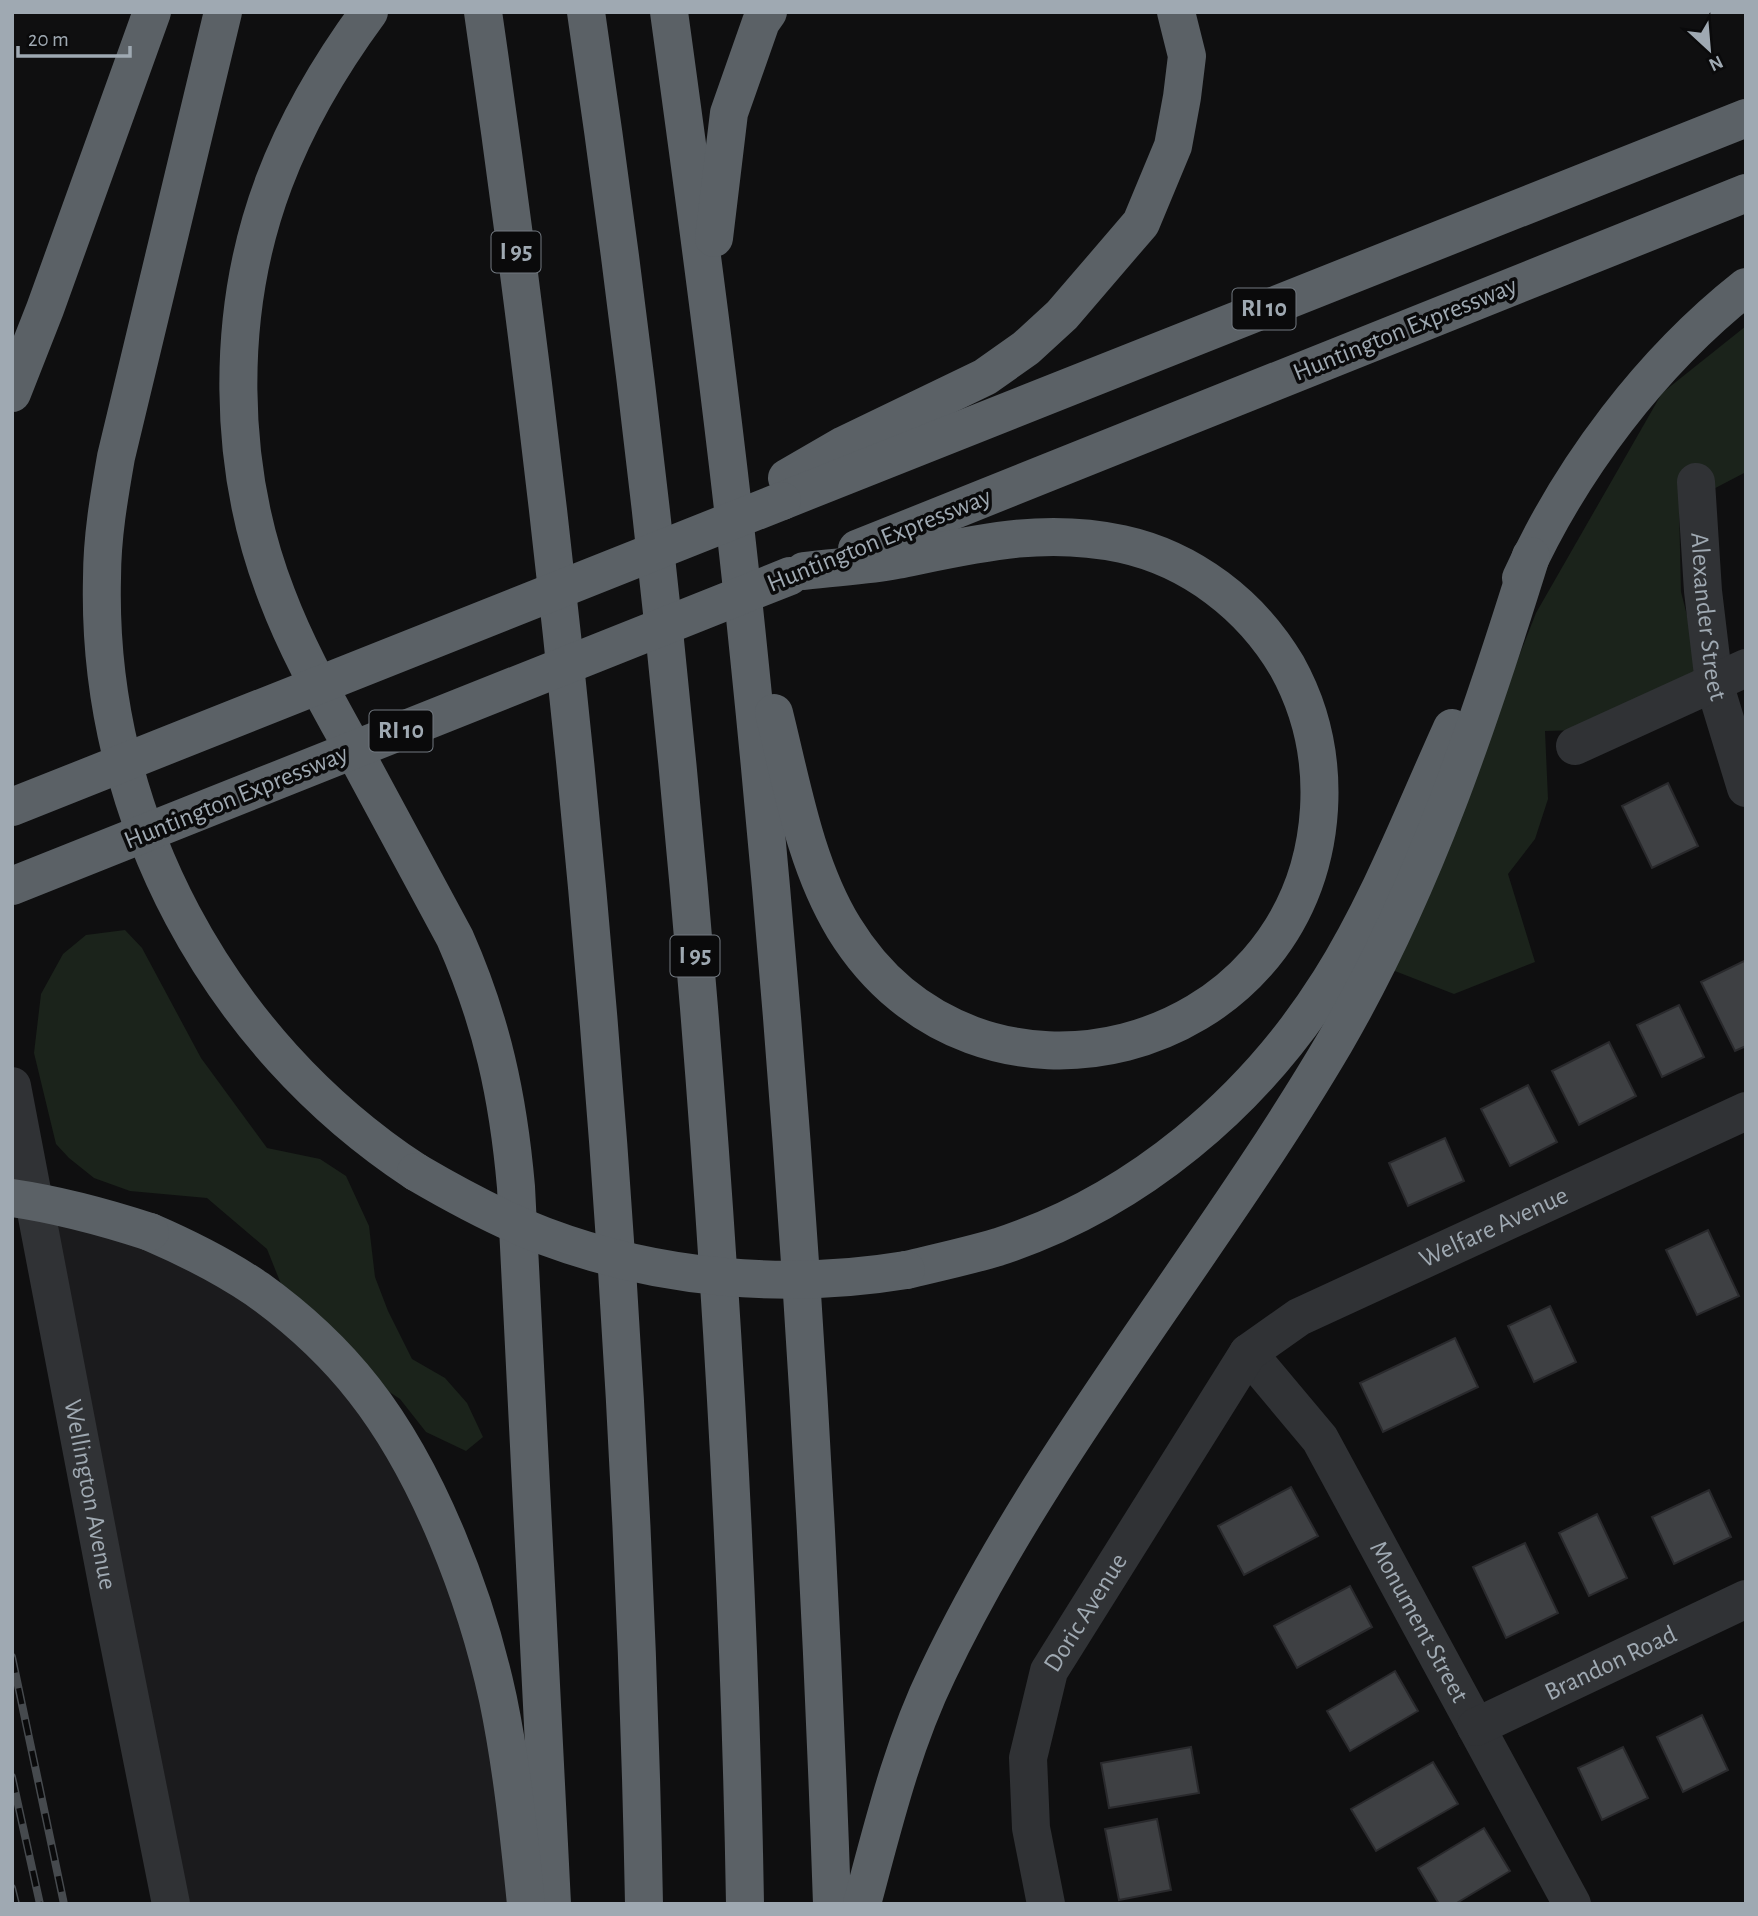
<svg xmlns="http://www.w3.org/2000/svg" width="1758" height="1916" font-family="'Alegreya Sans',sans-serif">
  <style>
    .built { fill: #1b1b1d }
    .green { fill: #1b231b }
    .building { fill: #3e4043; stroke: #29292c; stroke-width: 2 }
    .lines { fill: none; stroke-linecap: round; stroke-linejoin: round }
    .minor { stroke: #303235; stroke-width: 38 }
    .tertiary { stroke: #303235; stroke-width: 38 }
    .motorway { stroke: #5b6166; stroke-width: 38 }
    .rail-casing { stroke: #464a4e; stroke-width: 8 }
    .rail { stroke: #0a0a0b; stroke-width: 5; stroke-dasharray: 16; stroke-linecap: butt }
    .motorway-bridge { stroke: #5b6166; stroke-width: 38 }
    .labels { text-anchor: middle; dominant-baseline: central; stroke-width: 7; stroke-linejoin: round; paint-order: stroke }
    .shield { fill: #0a0a0b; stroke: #727980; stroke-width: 2 }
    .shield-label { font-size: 24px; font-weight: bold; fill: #9fa9b2 }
    .street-label { font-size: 26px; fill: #9fa9b2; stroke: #0a0a0b }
  </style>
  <rect width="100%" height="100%" fill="#0f0f10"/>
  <!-- built -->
  <path class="built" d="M45,1200L247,1282L399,1451L483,1674L514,1904H160Z"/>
  <!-- green -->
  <g class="green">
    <path d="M1746,326V472L1679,507L1681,592L1702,674L1580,730L1545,731L1548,799L1535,839L1508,874L1535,962L1454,994L1364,959L1423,900L1536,613L1662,393Z"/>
    <path d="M125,930L142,948L201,1058L267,1148L320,1159L346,1176L369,1226L375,1277L388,1311L412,1359L445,1378L467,1403L483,1437L466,1451L426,1432L400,1399L364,1375L287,1299L267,1249L207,1198L130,1191L94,1178L69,1158L56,1144L34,1053L41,994L63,954L86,935Z"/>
  </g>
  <!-- building -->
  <g class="building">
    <path d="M1668,783L1698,846L1652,868L1622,806Z"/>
    <path d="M1746,960V1046L1735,1051L1701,982Z"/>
    <path d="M1679,1005L1704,1057L1662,1077L1637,1025Z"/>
    <path d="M1609,1042L1636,1096L1579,1125L1552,1071Z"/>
    <path d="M1528,1085L1557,1142L1510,1166L1481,1109Z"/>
    <path d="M1445,1138L1464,1181L1408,1206L1389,1163Z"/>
    <path d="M1708,1230L1739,1296L1697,1315L1666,1250Z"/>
    <path d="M1550,1306L1576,1362L1534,1382L1508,1326Z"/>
    <path d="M1455,1338L1478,1387L1383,1432L1360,1383Z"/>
    <path d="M1291,1487L1318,1536L1244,1575L1218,1526Z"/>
    <path d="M1709,1490L1731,1537L1674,1564L1652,1517Z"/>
    <path d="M1597,1514L1627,1578L1589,1596L1559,1533Z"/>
    <path d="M1525,1543L1558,1613L1506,1638L1473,1567Z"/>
    <path d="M1350,1586L1372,1627L1297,1668L1274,1626Z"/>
    <path d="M1395,1671L1418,1711L1350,1751L1327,1711Z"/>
    <path d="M1702,1715L1728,1770L1683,1792L1657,1737Z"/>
    <path d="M1191,1747L1199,1793L1109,1808L1101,1763Z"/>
    <path d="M1623,1747L1648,1798L1602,1820L1578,1768Z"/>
    <path d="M1433,1762L1458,1804L1376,1851L1351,1809Z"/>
    <path d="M1157,1819L1171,1890L1119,1900L1105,1829Z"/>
    <path d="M1484,1828L1510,1871L1455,1904H1439L1418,1868Z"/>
  </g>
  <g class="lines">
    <!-- minor -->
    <g class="minor">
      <path id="s1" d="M1696,482L1703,591L1714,683L1746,788"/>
      <path d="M1575,746L1746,668"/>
      <path id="s2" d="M1248,1353L1320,1439L1572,1904"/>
      <path id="s3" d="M1476,1727L1746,1599"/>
      <path id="s4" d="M1046,1904L1031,1828L1028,1758L1049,1671L1248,1353L1299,1317L1746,1111"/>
    </g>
    <!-- tertiary -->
    <path class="tertiary" id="s5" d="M12,1086L109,1593L171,1904"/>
    <!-- motorway -->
    <g class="motorway">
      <path d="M223,12L116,457C109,497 102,537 102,578C96,815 218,1042 416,1172"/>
      <path d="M369,12C330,65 297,121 274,182C225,312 227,468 277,596C297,649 325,698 352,747C386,811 421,874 455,938C492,1022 508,1096 516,1187L552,1904"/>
      <path d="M483,12C574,638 632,1271 644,1904"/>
      <path d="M586,12C635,343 672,675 699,1008C723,1306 740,1605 745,1904"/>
      <path d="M669,12C699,230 728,447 750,666C792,1078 818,1490 832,1904"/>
      <path d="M714,238L729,113L761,22L768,12"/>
      <path d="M12,393L45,309L152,12"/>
      <path d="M787,478L844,445L985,377L1026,348L1062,315L1141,223L1173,146L1182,97L1187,56L1176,12"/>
      <path d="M782,501L1746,118"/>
      <path d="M857,549L1746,193"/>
      <path d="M1521,578C1571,468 1651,362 1746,287"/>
      <path d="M774,713C792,785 805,864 844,928C976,1143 1304,1057 1319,809C1322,758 1312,711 1287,666C1251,605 1191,559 1122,544C1042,527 975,544 897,560C867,566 835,567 804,571"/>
      <path d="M150,1232C187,1248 223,1266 257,1289C296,1317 335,1353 364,1390C429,1473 476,1597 498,1699C512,1767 519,1835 526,1904"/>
      <path d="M906,1270C936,1263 968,1256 998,1247C1136,1202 1253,1103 1330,981C1379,903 1414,812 1452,728"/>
      <path d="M862,1904C883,1826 902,1746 938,1672C1045,1448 1209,1256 1335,1042C1424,889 1479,723 1531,556"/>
    </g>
    <defs>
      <g id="rail">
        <path d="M12,1657L64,1904"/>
        <path d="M12,1777L40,1904"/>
        <path d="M12,1888L16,1904"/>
      </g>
    </defs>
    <!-- rail casing -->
    <use href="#rail" class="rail-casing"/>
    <!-- rail -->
    <use href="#rail" class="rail"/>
    <!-- motorway-bridge -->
    <g class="motorway-bridge">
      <path d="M12,807L782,501"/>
      <path d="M12,886L790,576"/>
      <path d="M416,1172C457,1196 499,1219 544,1236C658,1279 785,1290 906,1270"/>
      <path d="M12,1198C60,1205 104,1217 150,1232"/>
    </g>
  </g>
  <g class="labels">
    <!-- shield labels -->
    <g class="shield">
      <rect x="491.5" y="231.5" width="49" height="41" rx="5"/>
      <rect x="1232.5" y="288.5" width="63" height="41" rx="5"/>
      <rect x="369.5" y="710.5" width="63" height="41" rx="5"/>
      <rect x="670.5" y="935.5" width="49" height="41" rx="5"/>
    </g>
    <g class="shield-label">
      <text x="516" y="252">I 95</text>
      <text x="1264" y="309">RI 10</text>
      <text x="401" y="731">RI 10</text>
      <text x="695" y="956">I 95</text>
    </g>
    <!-- street labels -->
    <g class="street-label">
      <text transform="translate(1405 329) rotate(-22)">Huntington Expressway</text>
      <text transform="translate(879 540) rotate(-22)">Huntington Expressway</text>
      <text stroke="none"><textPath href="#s1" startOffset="135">Alexander Street</textPath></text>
      <text transform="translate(236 797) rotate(-22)">Huntington Expressway</text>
      <text stroke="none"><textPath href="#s4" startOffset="889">Welfare Avenue</textPath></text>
      <text stroke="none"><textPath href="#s5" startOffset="416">Wellington Avenue</textPath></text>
      <text stroke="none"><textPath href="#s4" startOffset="306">Doric Avenue</textPath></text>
      <text stroke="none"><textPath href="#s2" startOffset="320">Monument Street</textPath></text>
      <text stroke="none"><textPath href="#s3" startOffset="149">Brandon Road</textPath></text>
    </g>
  </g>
  <!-- border -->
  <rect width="1758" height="1916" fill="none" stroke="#9fa9b2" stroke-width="28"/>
  <!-- north arrow -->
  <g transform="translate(1709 49) rotate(154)" stroke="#0a0a0b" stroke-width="5" paint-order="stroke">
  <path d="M0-5L12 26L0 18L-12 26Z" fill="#9fa9b2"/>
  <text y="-10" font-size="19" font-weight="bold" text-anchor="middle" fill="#9fa9b2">N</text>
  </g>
  <!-- scale -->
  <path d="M18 46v10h112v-10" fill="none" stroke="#9fa9b2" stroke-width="3.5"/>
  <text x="28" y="46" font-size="21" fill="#9fa9b2" stroke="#0a0a0b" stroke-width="5" paint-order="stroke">20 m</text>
</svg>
